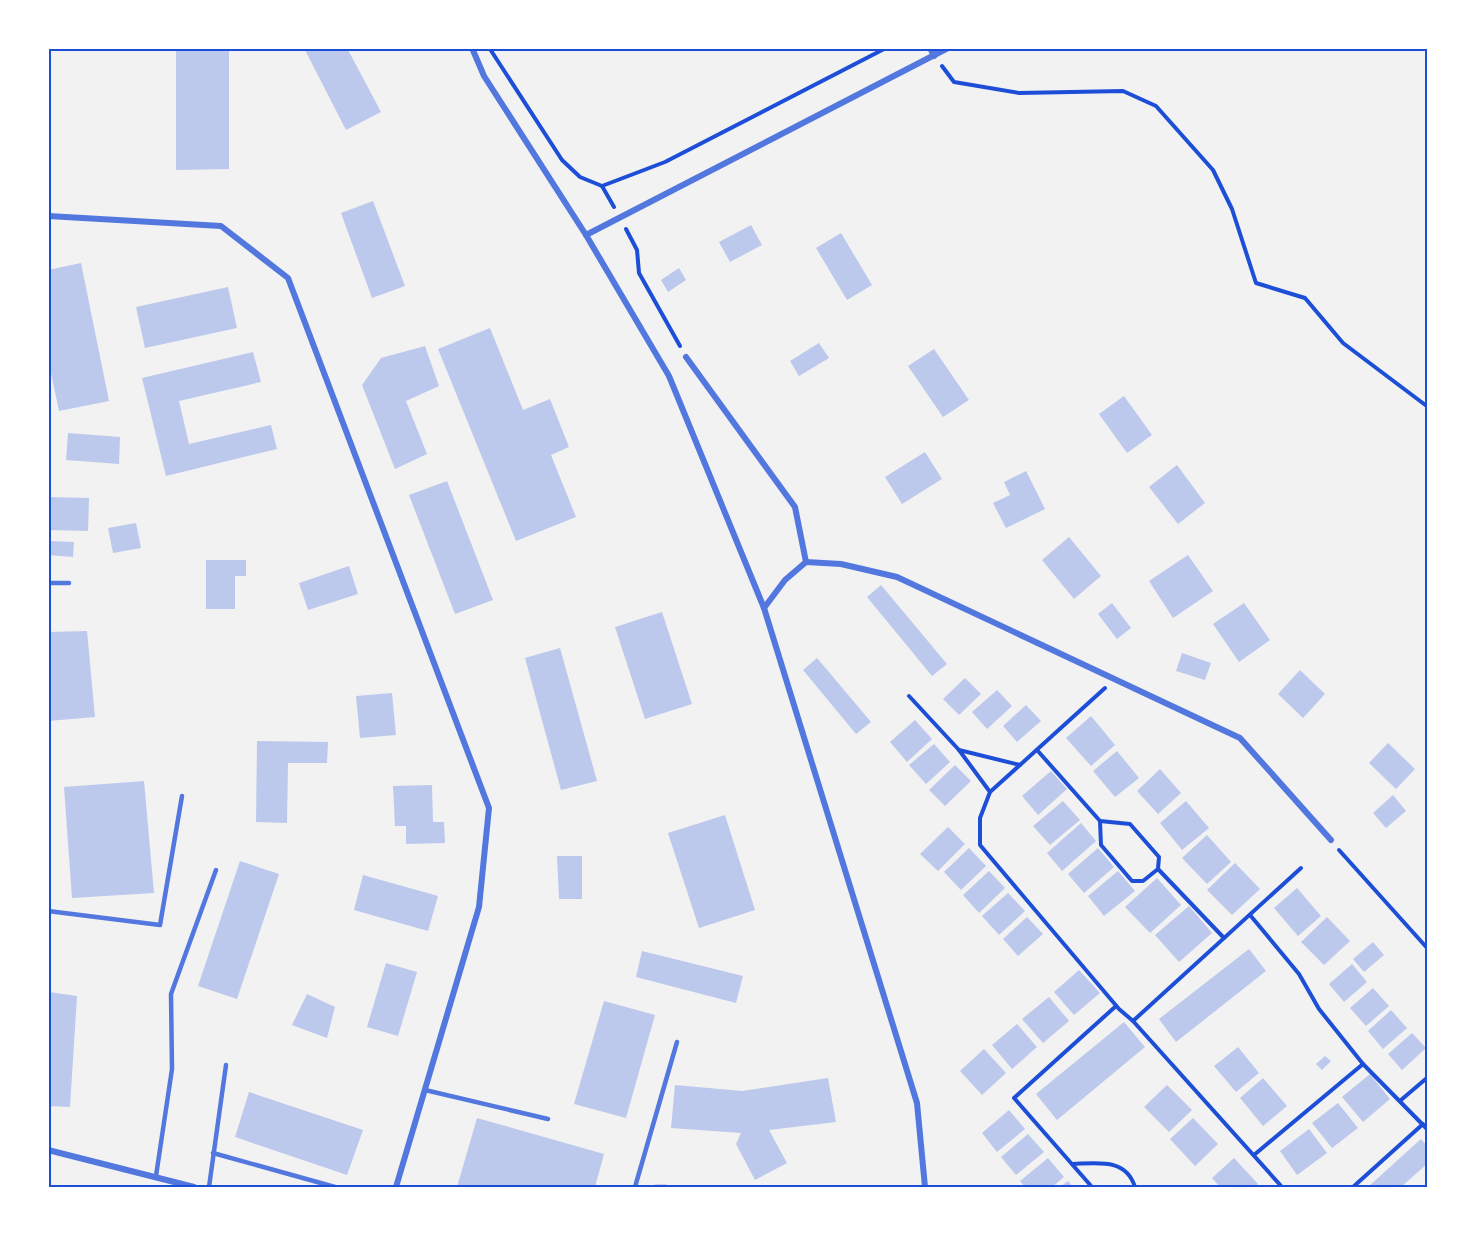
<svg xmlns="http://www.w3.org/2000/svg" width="1476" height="1235" font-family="Roboto,sans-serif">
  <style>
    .building { fill: #bdc9ec }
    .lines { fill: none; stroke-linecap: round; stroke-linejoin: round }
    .path { stroke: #1d4ed8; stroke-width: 4 }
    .service { stroke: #5277de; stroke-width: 4.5 }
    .minor { stroke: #5277de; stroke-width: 6 }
    .neatline { fill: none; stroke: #1d4ed8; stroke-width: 2 }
  </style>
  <rect width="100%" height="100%" fill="#f2f2f2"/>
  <!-- building -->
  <g class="building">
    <path d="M176,48H229V169L176,170Z"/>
    <path d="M304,48H347L381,112L346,130Z"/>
    <path d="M373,201L405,286L372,298L341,213Z"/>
    <path d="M751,225L762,245L730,262L719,242Z"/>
    <path d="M841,233L872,285L847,300L816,248Z"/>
    <path d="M81,263L109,401L59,411L48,359V270Z"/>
    <path d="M679,268L686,280L668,292L661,280Z"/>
    <path d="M228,287L237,328L145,348L136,307Z"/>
    <path d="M490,328L523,410L550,399L569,447L551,455L576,517L516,541L438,349Z"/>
    <path d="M819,343L829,358L799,376L790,361Z"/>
    <path d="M425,346L439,386L406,401L427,454L395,469L362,385L381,358Z"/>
    <path d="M934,349L969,400L943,417L908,366Z"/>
    <path d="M253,352L261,382L179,401L189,444L271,425L277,449L166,476L142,378Z"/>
    <path d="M1124,396L1152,435L1127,453L1099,414Z"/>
    <path d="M68,433L120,437L119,464L66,460Z"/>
    <path d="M925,452L942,479L902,504L885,477Z"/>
    <path d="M1177,465L1205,503L1178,524L1149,487Z"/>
    <path d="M1026,471L1045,509L1006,528L993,503L1010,495L1004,482Z"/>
    <path d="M447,481L493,600L455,614L409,495Z"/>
    <path d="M48,497L89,498L88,531L48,530Z"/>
    <path d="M136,523L141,548L113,553L108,528Z"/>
    <path d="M1069,537L1101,576L1074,599L1042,560Z"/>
    <path d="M48,541L74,542L73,557L48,555Z"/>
    <path d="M1188,555L1213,591L1173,618L1149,581Z"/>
    <path d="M206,560H246V576H235V609H206Z"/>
    <path d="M349,566L358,594L308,610L299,583Z"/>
    <path d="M881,585L947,664L932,676L867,597Z"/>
    <path d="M1112,603L1131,628L1117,639L1098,614Z"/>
    <path d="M1244,603L1270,640L1239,662L1213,624Z"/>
    <path d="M662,612L692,704L645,719L615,627Z"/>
    <path d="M87,631L95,717L48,721V632Z"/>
    <path d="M560,648L597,781L561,790L525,658Z"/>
    <path d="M1182,653L1211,663L1205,680L1176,671Z"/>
    <path d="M817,658L871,722L856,734L803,670Z"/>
    <path d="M1300,670L1325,694L1303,718L1278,694Z"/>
    <path d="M965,678L981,694L959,715L943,699Z"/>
    <path d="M997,690L1012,706L987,729L972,712Z"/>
    <path d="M392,693L396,735L360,738L356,696Z"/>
    <path d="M1026,705L1041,721L1017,742L1003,726Z"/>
    <path d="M1091,716L1115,745L1091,766L1066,738Z"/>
    <path d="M915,720L932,739L907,762L890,742Z"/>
    <path d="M257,741L328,742L327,763H288L287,823L256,822Z"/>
    <path d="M1388,743L1415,769L1396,789L1369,763Z"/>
    <path d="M934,744L950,762L926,784L909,765Z"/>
    <path d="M1117,751L1139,778L1115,797L1093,771Z"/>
    <path d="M955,765L971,781L945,806L929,790Z"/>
    <path d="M1160,769L1181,793L1158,814L1137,791Z"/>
    <path d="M1051,771L1067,789L1038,815L1022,796Z"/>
    <path d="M144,781L154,893L72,898L64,787Z"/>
    <path d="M432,785L433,822H444L445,843L406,844V826H395L393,786Z"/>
    <path d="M1393,795L1406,811L1386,828L1373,813Z"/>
    <path d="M1063,801L1080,820L1050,845L1033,826Z"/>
    <path d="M1186,801L1209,828L1182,850L1160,823Z"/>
    <path d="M725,815L755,910L699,928L668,833Z"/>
    <path d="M1081,823L1096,841L1062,871L1047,853Z"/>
    <path d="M948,827L965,844L938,871L920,854Z"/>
    <path d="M1207,835L1231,862L1207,884L1182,858Z"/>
    <path d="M969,848L986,866L961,890L944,872Z"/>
    <path d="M1098,848L1114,867L1084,893L1068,874Z"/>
    <path d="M557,856H582V899H559Z"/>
    <path d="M240,861L279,874L237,999L198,986Z"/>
    <path d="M1235,863L1260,889L1232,915L1207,890Z"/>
    <path d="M989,871L1005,888L979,913L963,895Z"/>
    <path d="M1118,871L1135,891L1104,916L1088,896Z"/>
    <path d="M363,875L438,896L428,931L354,910Z"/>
    <path d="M1157,878L1181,905L1150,933L1125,907Z"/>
    <path d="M1297,888L1321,916L1298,936L1274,908Z"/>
    <path d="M1008,893L1025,911L999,935L982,916Z"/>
    <path d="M1189,906L1212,933L1179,962L1155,935Z"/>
    <path d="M1027,917L1043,934L1018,956L1003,939Z"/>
    <path d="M1327,917L1350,941L1324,965L1301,942Z"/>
    <path d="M1373,942L1384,955L1364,972L1353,959Z"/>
    <path d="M1249,949L1266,971L1176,1042L1159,1019Z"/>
    <path d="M642,951L743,976L736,1003L636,977Z"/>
    <path d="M386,963L417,972L398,1036L367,1027Z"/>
    <path d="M1352,964L1367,982L1344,1002L1329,984Z"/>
    <path d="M1079,970L1100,993L1074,1015L1054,992Z"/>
    <path d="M1373,988L1389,1006L1366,1026L1350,1008Z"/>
    <path d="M49,992L77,996L70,1107L48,1106Z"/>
    <path d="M307,994L335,1007L327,1038L292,1025Z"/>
    <path d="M1049,997L1069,1021L1043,1043L1022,1019Z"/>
    <path d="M604,1001L655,1015L626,1118L574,1104Z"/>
    <path d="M1391,1010L1407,1028L1383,1049L1368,1031Z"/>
    <path d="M1124,1022L1145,1047L1057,1120L1036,1094Z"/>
    <path d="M1017,1024L1037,1047L1012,1069L992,1045Z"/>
    <path d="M1412,1033L1426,1048L1402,1070L1388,1054Z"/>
    <path d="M1238,1047L1259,1073L1236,1092L1214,1066Z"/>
    <path d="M984,1049L1006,1073L982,1095L960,1071Z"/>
    <path d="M1325,1056L1331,1061L1322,1070L1316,1064Z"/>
    <path d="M1370,1074L1390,1099L1363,1122L1342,1097Z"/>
    <path d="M828,1078L836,1122L769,1130L787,1163L755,1180L736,1144L741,1133L671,1128L675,1085L742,1091Z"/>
    <path d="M1263,1078L1287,1106L1263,1126L1240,1098Z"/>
    <path d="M1167,1085L1192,1110L1169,1132L1144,1107Z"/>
    <path d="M249,1092L363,1130L347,1175L235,1137Z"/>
    <path d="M1338,1103L1358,1128L1332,1148L1312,1123Z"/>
    <path d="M1009,1110L1025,1129L997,1152L982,1133Z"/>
    <path d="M477,1118L604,1154L595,1187H457Z"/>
    <path d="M1193,1118L1218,1144L1195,1166L1170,1139Z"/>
    <path d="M1309,1129L1327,1153L1297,1175L1280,1151Z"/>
    <path d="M1028,1134L1044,1152L1016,1175L1001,1157Z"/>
    <path d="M1421,1139L1428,1147V1163L1401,1187H1368Z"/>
    <path d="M1048,1158L1064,1177L1052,1187H1025L1020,1181Z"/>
    <path d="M1234,1158L1258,1184L1255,1187H1220L1212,1178Z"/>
    <path d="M1068,1181L1073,1187H1060Z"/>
  </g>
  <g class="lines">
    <!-- path -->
    <g class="path">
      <path d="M490,49L562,160L580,177L602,186"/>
      <path d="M942,66L954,82L1019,93L1123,91L1156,106L1213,170L1232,209L1256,283L1305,298L1343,343L1428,407"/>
      <path d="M614,207L602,186L665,162L886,48"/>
      <path d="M626,229L637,250L639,273L680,346"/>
      <path d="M909,696L959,750L1020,765L1105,688"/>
      <path d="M959,750L990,792L980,818V845L1119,1009L1133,1021L1301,868"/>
      <path d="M1037,750L1100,821L1130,824L1159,857L1158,869L1224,938"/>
      <path d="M990,792L1020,765"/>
      <path d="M1100,821L1101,845L1132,881H1143L1158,869"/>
      <path d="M1339,850L1428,949"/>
      <path d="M1250,915L1299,974L1319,1009L1363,1064L1428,1130"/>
      <path d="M1133,1021L1282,1187"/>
      <path d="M1401,1100L1428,1077"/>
      <path d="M1254,1155L1363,1064"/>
      <path d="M1073,1164C1098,1163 1126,1158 1135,1187"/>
      <path d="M1092,1187L1014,1098L1116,1006"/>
      <path d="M1353,1187L1423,1124"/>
    </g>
    <!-- service -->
    <g class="service">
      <path d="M48,583H69"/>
      <path d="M48,911L160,925L182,796"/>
      <path d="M425,1090L548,1119"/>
      <path d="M213,1153L335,1187"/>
      <path d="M156,1176L172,1069L171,994L216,870"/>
      <path d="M209,1187L226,1065"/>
      <path d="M635,1187L677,1042"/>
      <path d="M655,1187H666"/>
    </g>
    <!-- minor -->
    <g class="minor">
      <path d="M472,48L484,76L586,235L669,376L764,608L917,1103L925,1187"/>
      <path d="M930,48L934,56"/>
      <path d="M48,216L221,226L288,278L489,808L479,907L396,1187"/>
      <path d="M586,235L948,48"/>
      <path d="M686,357L795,507L806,562"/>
      <path d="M764,608L785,580L806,562L841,564L897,577L1240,738L1331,840"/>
      <path d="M48,1150L194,1187"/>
    </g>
  </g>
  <!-- border -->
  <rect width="1476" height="1235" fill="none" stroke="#ffffff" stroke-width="99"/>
  <rect x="50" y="50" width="1376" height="1136" class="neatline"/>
</svg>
